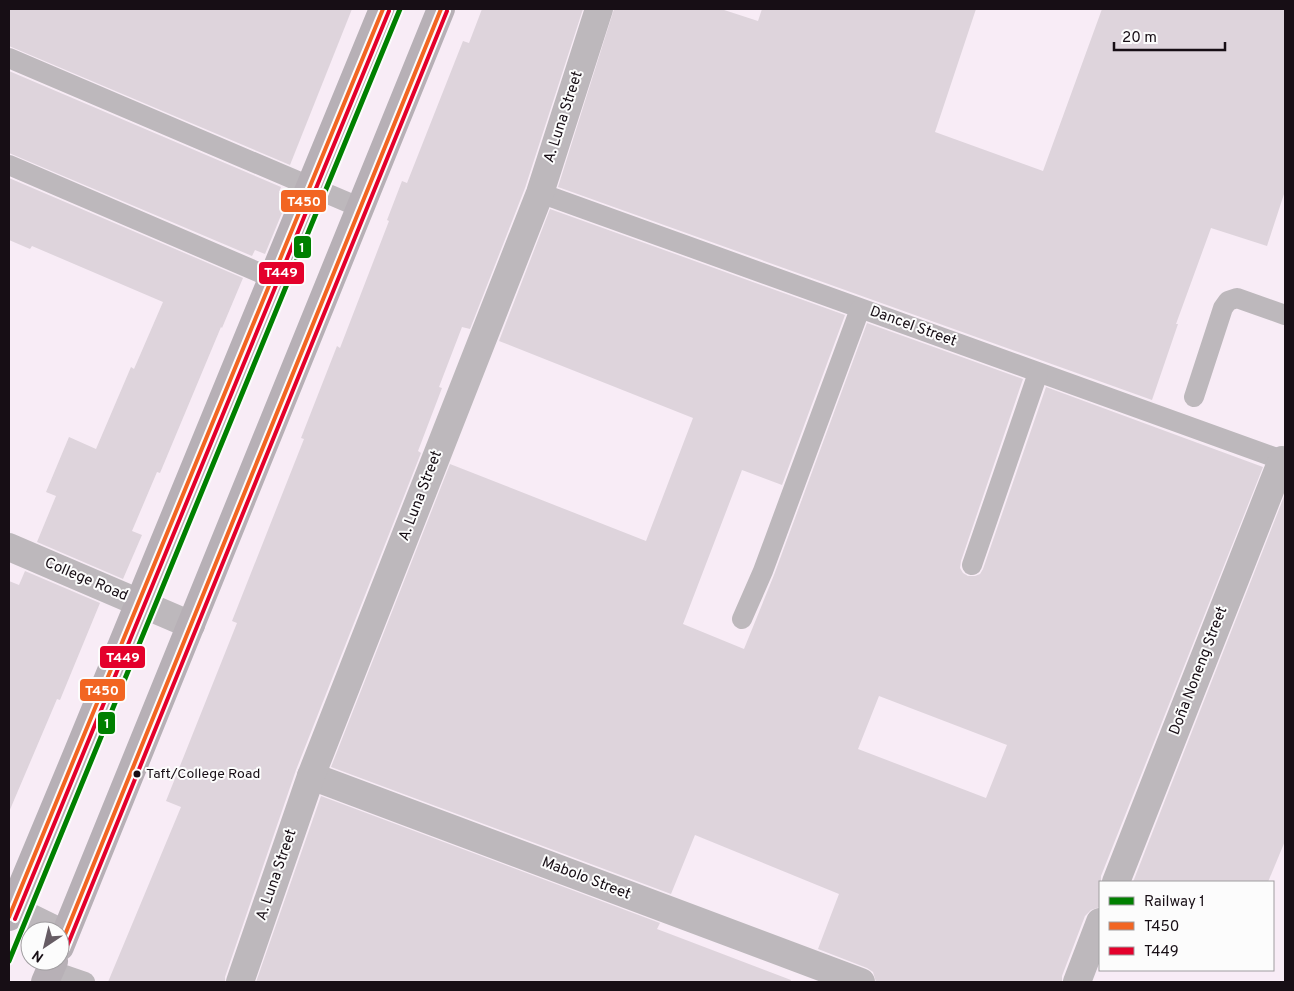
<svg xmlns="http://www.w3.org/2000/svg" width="1294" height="991" font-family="Overpass,sans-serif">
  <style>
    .building { fill: #ded4dc; fill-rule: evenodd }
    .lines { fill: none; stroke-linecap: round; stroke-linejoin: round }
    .service { stroke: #bdb8bc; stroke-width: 20 }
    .minor { stroke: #bdb8bc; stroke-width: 28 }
    .tertiary { stroke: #bdb8bc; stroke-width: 28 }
    .primary { stroke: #b7b0b6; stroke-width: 28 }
    .bus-1-casing { stroke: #fcfcfc; stroke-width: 8 }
    .bus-2-casing { stroke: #fcfcfc; stroke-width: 8 }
    .bus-1 { stroke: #f26522; stroke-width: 4 }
    .bus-2 { stroke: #e4002b; stroke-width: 4 }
    .rail-1-casing { stroke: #fcfcfc; stroke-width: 9 }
    .rail-1 { stroke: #008000; stroke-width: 5 }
    .bus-dot { fill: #170e15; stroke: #fcfcfc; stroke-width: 2 }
    .labels { text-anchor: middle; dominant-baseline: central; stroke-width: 4; stroke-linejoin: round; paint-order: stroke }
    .bus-label { font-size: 14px; fill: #170e15; stroke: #fcfcfc; text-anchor: start }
    .street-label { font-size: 15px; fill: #170e15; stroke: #fcfcfc }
    .line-badge { stroke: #fcfcfc; stroke-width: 2 }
    .badge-label { font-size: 14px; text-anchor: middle; font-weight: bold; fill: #fff }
  </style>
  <rect width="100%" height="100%" fill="#f8ecf6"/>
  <!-- building -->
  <g class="building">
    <path d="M9,9H352L290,165L9,46Z"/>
    <path d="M482,9H583L525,188L470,329L462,327L439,387L442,388L418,451L421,453L296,770L225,977V982H108L181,807L166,801L237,623L232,621L304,439L301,438L337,346L340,348L389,221L387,220L402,181L407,183L463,41L469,43Z"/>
    <path d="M614,9H721L758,21L762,9H976L935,132L1043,171L1102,9H1285V191L1267,246L1211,228L1176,324H1178L1152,400L558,187Z"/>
    <path d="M9,71L281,187L279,192L289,196L265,254L255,250L252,256L9,153Z"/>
    <path d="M9,178L243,278L222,328L221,327L160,473L157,472L132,531L142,535L123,579L37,542L56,496L46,492L69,437L96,449L131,367L134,369L163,302L32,246L30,249L9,240Z"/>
    <path d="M550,209L845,315L782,485L742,470L683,624L744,649L774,575L867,323L1023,379L961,561L960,568L963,573L968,576H975L980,574L983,569L1046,387L1263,467L1101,876L1100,907L1091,910L1085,916L1062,976V982H876L873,972L867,968L818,949L839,894L695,835L671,894L331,767L450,464L646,541L693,418L499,341ZM879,696L1007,745L986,798L858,749Z"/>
    <path d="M1285,494V841L1268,882H1133Z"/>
    <path d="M25,571L100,603L60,700L57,699L9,812V581L19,585Z"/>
    <path d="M321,796L660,923L657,929L791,980L790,982H256Z"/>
  </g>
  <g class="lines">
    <!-- service -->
    <g class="service">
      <path d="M9,58L361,208"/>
      <path d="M9,165L272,278"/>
      <path d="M540,193L1285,461"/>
      <path d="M1194,397L1223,308L1228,301L1237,298L1285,315"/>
      <path d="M972,565L1038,373"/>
      <path d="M742,619L763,571L860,309"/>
      <path d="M50,970L85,982"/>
    </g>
    <!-- minor -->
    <g class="minor">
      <path d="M9,547L191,625"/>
      <path d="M311,776L861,982"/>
      <path d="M1116,882L1282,460"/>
      <path d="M9,907L58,931"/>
      <path d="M1077,982L1100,922"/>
    </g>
    <!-- tertiary -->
    <path class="tertiary" d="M240,982L311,776L540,193L599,9"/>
    <!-- primary -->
    <g class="primary">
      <path d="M9,917L77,754L383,9"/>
      <path d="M60,947L441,9"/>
      <path d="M45,982L54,961"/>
    </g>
    <defs>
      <g id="bus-1">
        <path d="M9,917L383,9"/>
        <path d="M60,947L441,9"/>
      </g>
      <g id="bus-2">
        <path d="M15,919L389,11"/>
        <path d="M66,949L447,11"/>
      </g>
    </defs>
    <!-- bus-1 casing -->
    <use href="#bus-1" class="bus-1-casing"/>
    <!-- bus-2 casing -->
    <use href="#bus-2" class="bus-2-casing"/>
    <!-- bus-1 -->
    <use href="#bus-1" class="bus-1"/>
    <!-- bus-2 -->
    <use href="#bus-2" class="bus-2"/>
    <defs>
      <path id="rail-1" d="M9,961L400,9"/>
    </defs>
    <!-- rail-1 casing -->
    <use href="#rail-1" class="rail-1-casing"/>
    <!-- rail-1 -->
    <use href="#rail-1" class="rail-1"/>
  </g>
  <!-- markers -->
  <circle class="bus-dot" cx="137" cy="774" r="4.5"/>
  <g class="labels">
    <!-- bus labels -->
    <g class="bus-label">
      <text x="146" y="774">Taft/College Road</text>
    </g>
    <!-- street labels -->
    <g class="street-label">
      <text transform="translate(564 117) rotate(-72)">A. Luna Street</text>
      <text transform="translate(913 327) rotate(20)">Dancel Street</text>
      <text transform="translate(421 496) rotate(-69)">A. Luna Street</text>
      <text transform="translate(86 580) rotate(23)">College Road</text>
      <text transform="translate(1199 671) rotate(-69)">Doña Noneng Street</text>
      <text transform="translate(277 875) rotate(-71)">A. Luna Street</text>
      <text transform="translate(586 879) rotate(21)">Mabolo Street</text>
    </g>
  </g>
  <g class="line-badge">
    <rect x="280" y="189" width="47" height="24" rx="5" fill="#f26522"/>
    <rect x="293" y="235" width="19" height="24" rx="5" fill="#008000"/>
    <rect x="258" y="261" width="47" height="24" rx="5" fill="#e4002b"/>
    <rect x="99" y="645" width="47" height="24" rx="5" fill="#e4002b"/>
    <rect x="79" y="678" width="47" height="24" rx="5" fill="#f26522"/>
    <rect x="97" y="711" width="19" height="24" rx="5" fill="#008000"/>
  </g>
  <g class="badge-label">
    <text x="304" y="206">T450</text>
    <text x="302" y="252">1</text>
    <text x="281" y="277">T449</text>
    <text x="123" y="662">T449</text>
    <text x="102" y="695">T450</text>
    <text x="107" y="728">1</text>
  </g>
  <!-- border -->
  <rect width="1294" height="991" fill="none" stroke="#170e15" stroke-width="20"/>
  <!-- legend -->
  <rect x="1099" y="881" width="175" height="90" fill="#fcfcfc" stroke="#a09da0"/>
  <rect x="1109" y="897" width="25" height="8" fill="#008000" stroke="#a09da0"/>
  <text x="1144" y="906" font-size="15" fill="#170e15">Railway 1</text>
  <rect x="1109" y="922" width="25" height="8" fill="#f26522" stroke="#a09da0"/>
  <text x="1144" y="931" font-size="15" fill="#170e15">T450</text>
  <rect x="1109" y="947" width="25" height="8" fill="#e4002b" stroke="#a09da0"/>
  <text x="1144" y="956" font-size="15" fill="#170e15">T449</text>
  <!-- north arrow -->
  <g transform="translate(45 946) rotate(215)"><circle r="24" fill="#fcfcfc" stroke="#a09da0"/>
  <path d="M0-4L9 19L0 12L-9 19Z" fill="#665c64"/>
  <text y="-8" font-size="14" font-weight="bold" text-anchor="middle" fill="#170e15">N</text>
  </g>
  <!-- scale -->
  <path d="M1114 42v8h111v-8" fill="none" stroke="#170e15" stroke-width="2.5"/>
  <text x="1122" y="42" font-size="15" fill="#170e15" stroke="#fcfcfc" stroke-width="4" paint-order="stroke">20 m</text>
</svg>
